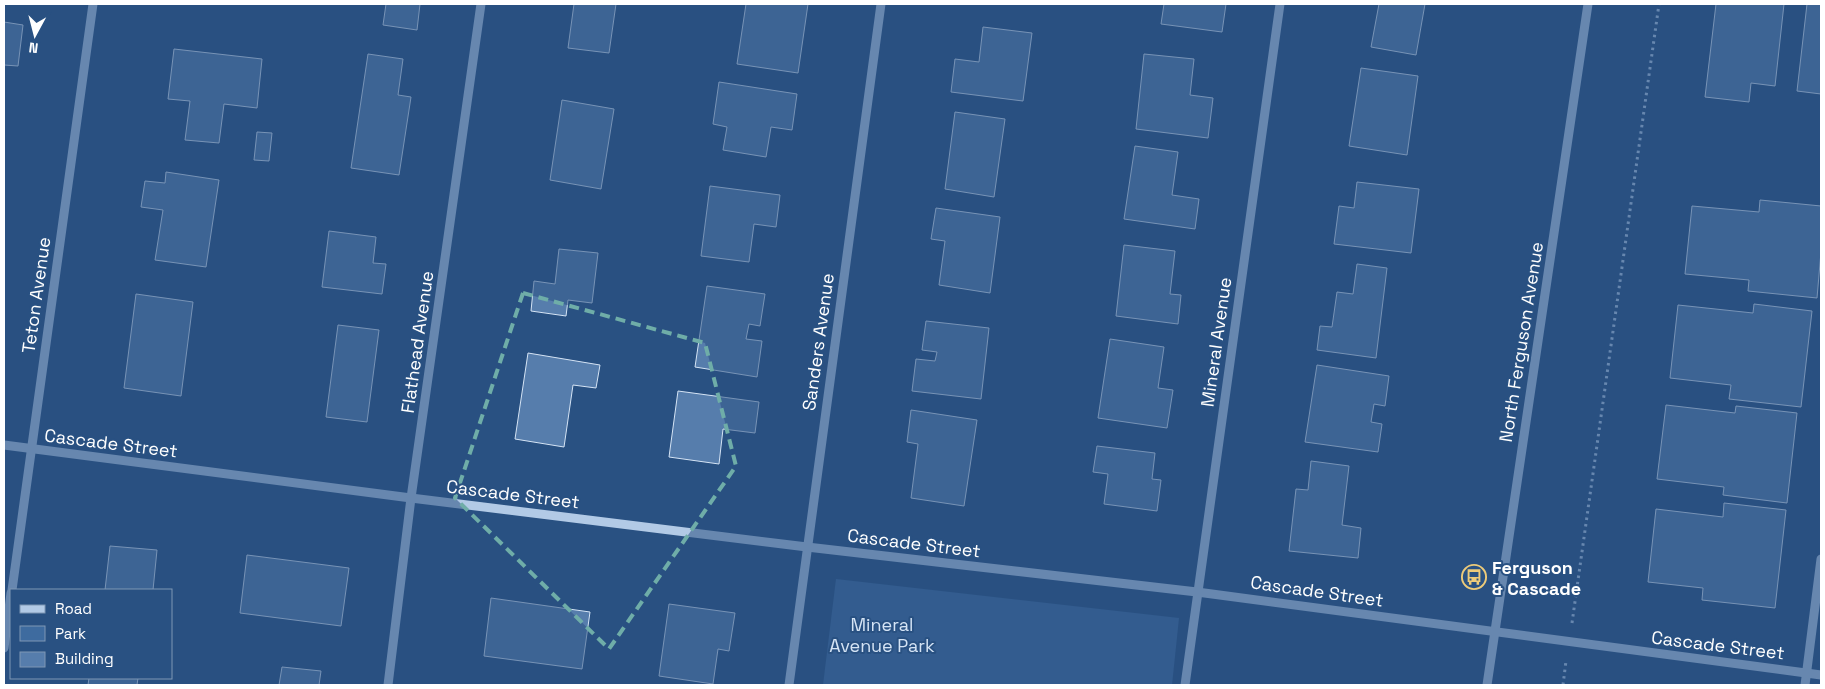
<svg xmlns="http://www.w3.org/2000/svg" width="1825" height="689" font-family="'Space Grotesk',sans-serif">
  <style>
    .green { fill: #3e6b9f }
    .building { fill: #567dac; stroke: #d5e4f5 }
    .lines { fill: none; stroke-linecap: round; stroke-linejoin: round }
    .path { stroke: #b2cae6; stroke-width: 3; stroke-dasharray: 2.5 4; stroke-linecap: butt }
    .minor { stroke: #b2cae6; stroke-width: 9 }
    .marked { fill: none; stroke: #6fada8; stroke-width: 4; stroke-dasharray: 10 6; stroke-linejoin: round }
    .labels { text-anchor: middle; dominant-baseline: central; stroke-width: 4; stroke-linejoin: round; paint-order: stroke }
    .street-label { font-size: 18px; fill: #fff; stroke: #295182 }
    .poi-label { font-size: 18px; font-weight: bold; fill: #fff; stroke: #295182; text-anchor: start }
    .park-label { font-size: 18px; fill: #d5e4f5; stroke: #295182 }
  </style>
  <rect width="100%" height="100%" fill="#295182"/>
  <!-- green -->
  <path class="green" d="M836,579L1179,618L1172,685H823Z"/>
  <!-- building -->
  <g class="building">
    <path d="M386,4H420L417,30L383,25Z"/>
    <path d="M574,4H616L609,53L568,48Z"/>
    <path d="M746,4H808L798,73L737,64Z"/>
    <path d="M1164,4H1226L1222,32L1161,24Z"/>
    <path d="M1379,4H1425L1416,55L1371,47Z"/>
    <path d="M1716,4H1784L1775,86L1751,83L1749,102L1705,97Z"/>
    <path d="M1807,4H1821V94L1797,91Z"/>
    <path d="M4,22L23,25L18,66L4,65Z"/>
    <path d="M983,27L1032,33L1023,101L951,92L955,59L979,62Z"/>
    <path d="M174,49L262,59L257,108L224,104L219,143L185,140L190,101L168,99Z"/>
    <path d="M368,54L403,59L398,95L411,97L399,175L351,168Z"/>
    <path d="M1144,54L1194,59L1190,95L1213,98L1208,138L1136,129Z"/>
    <path d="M1361,68L1418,76L1407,155L1349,146Z"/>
    <path d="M719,82L797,94L792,130L771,127L766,157L723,150L727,127L713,124Z"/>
    <path d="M562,100L614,109L601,189L550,180Z"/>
    <path d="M955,112L1005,119L994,197L945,189Z"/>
    <path d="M257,132L272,133L269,161L254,160Z"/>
    <path d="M1135,146L1178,152L1172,195L1199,199L1195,229L1124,219Z"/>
    <path d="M166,172L219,180L206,267L155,260L163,210L141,207L145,181L165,183Z"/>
    <path d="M1357,182L1419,189L1411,253L1334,244L1339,206L1354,208Z"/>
    <path d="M710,186L780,195L776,227L754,224L749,262L701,256Z"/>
    <path d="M1760,200L1821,206V252L1817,298L1748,291L1749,280L1685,274L1692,206L1759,212Z"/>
    <path d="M936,208L1000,217L990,293L939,285L945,241L931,239Z"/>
    <path d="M329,231L376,237L373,263L386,264L382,294L322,287Z"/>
    <path d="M1124,245L1175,251L1170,294L1181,295L1178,324L1116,316Z"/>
    <path d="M559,249L598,253L592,303L568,300L566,316L531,311L534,281L555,284Z"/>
    <path d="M1357,264L1387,268L1376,358L1317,350L1320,326L1332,327L1337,292L1353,294Z"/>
    <path d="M707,286L765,294L760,326L749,324L746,339L762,341L757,377L695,367Z"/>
    <path d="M136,294L193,302L181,396L124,388Z"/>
    <path d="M1754,304L1812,311L1801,407L1729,399L1731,385L1670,378L1678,305L1753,313Z"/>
    <path d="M926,321L989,328L981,399L912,391L916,359L935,361L937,352L922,350Z"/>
    <path d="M338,325L379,330L367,422L326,417Z"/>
    <path d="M1110,339L1164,347L1158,388L1173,390L1167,428L1098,418Z"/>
    <path d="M528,353L600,365L596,388L573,385L564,447L515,439Z"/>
    <path d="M1317,365L1389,376L1385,406L1374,404L1371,422L1382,424L1378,452L1305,442Z"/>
    <path d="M678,391L759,402L755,433L723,429L719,464L669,457Z"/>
    <path d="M1666,405L1735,413L1736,406L1797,413L1787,503L1723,495L1724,487L1657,479Z"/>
    <path d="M911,410L977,420L964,506L911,498L918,444L907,442Z"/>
    <path d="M1097,446L1155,453L1152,479L1161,480L1157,511L1104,504L1108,474L1093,472Z"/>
    <path d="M1311,461L1349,466L1342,525L1361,528L1358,558L1289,551L1296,489L1308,490Z"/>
    <path d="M1724,503L1786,510L1775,608L1702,600L1703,588L1648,582L1656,509L1723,517Z"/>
    <path d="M110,546L157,550L153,590H105Z"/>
    <path d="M247,555L349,568L341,626L240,613Z"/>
    <path d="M491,598L590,612L582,669L484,656Z"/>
    <path d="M669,604L735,613L729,651L718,649L713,684L659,676Z"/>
    <path d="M282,667L321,671L319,685H279Z"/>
    <path d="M89,678H138L137,685H88Z"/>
  </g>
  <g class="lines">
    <!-- path -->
    <g class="path">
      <path d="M1572,623L1659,4"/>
      <path d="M1563,685L1566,661"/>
    </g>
    <!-- minor -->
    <g class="minor">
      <path d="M4,445L411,498L807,547L1197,592L1821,675"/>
      <path d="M12,590L93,4"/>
      <path d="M4,648L11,593"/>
      <path d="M388,685L411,498L481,4"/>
      <path d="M789,685L881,4"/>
      <path d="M1185,685L1280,4"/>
      <path d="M1487,685L1588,4"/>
      <path d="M1805,685L1821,559"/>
    </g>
  </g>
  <!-- marked area -->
  <path d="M0 0H1825V689H0ZM523,293L705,343L736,466L609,649L455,498Z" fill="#295182" fill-opacity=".55" fill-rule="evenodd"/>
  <path class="marked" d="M523,293L705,343L736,466L609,649L455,498Z"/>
  <!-- icons -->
  <defs>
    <symbol id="bus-ring" viewBox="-11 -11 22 22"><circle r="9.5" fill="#295182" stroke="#edcb7a" stroke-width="1.5"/><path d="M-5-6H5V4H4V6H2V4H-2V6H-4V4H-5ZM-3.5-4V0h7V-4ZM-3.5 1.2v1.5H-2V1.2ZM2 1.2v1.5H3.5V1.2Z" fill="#edcb7a"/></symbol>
  </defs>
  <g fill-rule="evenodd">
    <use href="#bus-ring" x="1460" y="563" width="28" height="28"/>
  </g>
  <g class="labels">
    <!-- street labels -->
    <g class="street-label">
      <text transform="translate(36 295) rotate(-82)">Teton Avenue</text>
      <text transform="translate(417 342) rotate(-82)">Flathead Avenue</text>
      <text transform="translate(818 342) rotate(-82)">Sanders Avenue</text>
      <text transform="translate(1216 342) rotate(-82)">Mineral Avenue</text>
      <text transform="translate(1521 342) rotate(-81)">North Ferguson Avenue</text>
      <text transform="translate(111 443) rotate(7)">Cascade Street</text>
      <text transform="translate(513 494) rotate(7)">Cascade Street</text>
      <text transform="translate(914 543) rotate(7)">Cascade Street</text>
      <text transform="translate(1317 591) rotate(8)">Cascade Street</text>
      <text transform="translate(1718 645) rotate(7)">Cascade Street</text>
    </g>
    <!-- poi labels -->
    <g class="poi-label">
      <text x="1492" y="567">Ferguson<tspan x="1492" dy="21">&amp; Cascade</tspan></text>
    </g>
    <!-- park labels -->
    <g class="park-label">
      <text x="882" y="624">Mineral<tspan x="882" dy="21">Avenue Park</tspan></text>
    </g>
  </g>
  <!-- border -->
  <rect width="1825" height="689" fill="none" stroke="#ffffff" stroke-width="10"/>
  <!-- legend -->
  <rect x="10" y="589" width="162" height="90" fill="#295182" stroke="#7f97b4"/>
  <rect x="20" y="605" width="25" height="8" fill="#b2cae6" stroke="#7f97b4"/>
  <text x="55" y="614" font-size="15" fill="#ffffff">Road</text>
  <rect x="20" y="626" width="25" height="15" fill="#3e6b9f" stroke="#7f97b4"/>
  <text x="55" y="639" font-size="15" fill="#ffffff">Park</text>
  <rect x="20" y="652" width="25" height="15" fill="#567dac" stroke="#7f97b4"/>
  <text x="55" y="664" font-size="15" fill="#ffffff">Building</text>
  <!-- north arrow -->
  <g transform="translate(35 35) rotate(187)" stroke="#295182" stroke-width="4" paint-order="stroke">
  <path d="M0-4L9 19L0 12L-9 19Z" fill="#ffffff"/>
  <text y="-8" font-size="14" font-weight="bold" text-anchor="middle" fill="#ffffff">N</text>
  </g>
</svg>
